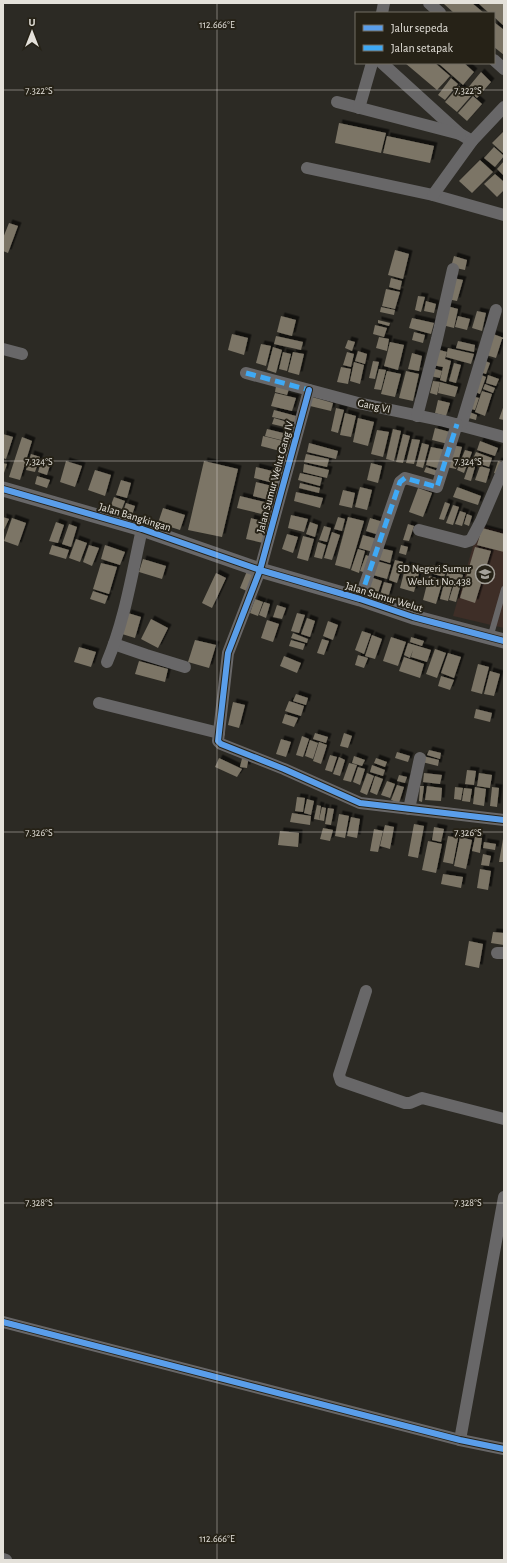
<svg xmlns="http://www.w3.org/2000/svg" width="507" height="1563" font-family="'Alegreya Sans',sans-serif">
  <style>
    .education { fill: #3e2e27 }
    .building { fill: #7c7566; filter: url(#shadow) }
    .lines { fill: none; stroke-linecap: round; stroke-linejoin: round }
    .service { stroke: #686768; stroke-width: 6 }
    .minor { stroke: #686768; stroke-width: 12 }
    .tertiary { stroke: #686768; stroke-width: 15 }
    .quiet { stroke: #3fa9f5; stroke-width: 5; stroke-dasharray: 10 5; stroke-linecap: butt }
    .cycleway-casing { stroke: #262217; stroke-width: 8 }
    .cycleway { stroke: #5a9eea; stroke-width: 6 }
    .ticks { fill: none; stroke: #e4e1da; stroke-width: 1; stroke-opacity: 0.45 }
    .labels { text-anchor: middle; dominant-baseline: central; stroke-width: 4; stroke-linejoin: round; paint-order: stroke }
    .street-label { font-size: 11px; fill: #e4e1da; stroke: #262217 }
    .poi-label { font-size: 11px; fill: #e4e1da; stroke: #262217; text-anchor: end }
    .ticks-label { font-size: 10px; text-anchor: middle; fill: #e4e1da; stroke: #262217; stroke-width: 4; stroke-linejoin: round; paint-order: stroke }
  </style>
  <defs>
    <filter id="shadow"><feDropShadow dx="3.5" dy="-3.5" stdDeviation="0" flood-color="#0009"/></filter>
  </defs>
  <rect width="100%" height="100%" fill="#2c2a24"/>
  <!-- education -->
  <path class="education" d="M479,525L504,531V628L453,616Z"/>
  <!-- building -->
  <g class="building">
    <path d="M445,3H472L484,13H454L444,4Z"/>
    <path d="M478,3H503L504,26L494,17V13H489Z"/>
    <path d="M494,22L504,30V55L494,47Z"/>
    <path d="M405,63H435L450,76L437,90Z"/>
    <path d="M438,63H464L474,72L463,85Z"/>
    <path d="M481,72L491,82L477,98L467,89Z"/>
    <path d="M451,78L458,84L445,100L438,95Z"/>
    <path d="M459,86L471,96L457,112L445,102Z"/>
    <path d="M473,96L482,104L467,121L458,113Z"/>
    <path d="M339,123L386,133L381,153L335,143Z"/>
    <path d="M504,131V154L492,143Z"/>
    <path d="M387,136L434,146L430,163L383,153Z"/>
    <path d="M494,147L504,156L495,167L484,158Z"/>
    <path d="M480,160L493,172L472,193L459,181Z"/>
    <path d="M504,161V176L497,169Z"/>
    <path d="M495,174L504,182V190L497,197L484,184Z"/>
    <path d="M9,223L18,226L8,253L3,251V238Z"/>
    <path d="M395,250L409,254L403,279L388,275Z"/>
    <path d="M454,256L467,260L465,270L451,267Z"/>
    <path d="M391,278L402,281L400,290L389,287Z"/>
    <path d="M453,278L463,280L457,301L447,299Z"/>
    <path d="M386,289L400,292L395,309L382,306Z"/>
    <path d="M418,296L425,297L421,312L415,310Z"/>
    <path d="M426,301L436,304L434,313L424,311Z"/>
    <path d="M447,306L458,309L454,328L442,325Z"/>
    <path d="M381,307L395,310L394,315L380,312Z"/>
    <path d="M477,311L486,313L482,331L472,328Z"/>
    <path d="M281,316L296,320L292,336L277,332Z"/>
    <path d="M458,316L470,319L467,330L455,327Z"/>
    <path d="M412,318L434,323L431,334L409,328Z"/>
    <path d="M378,320L390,323L389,326L378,323Z"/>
    <path d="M375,325L387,328L384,337L373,334Z"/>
    <path d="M414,332L425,335L423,343L412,340Z"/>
    <path d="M232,334L248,338L244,355L228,350Z"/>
    <path d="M493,334L504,338V339H502L496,358L486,355Z"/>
    <path d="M276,336L303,342L301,350L274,344Z"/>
    <path d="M379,337L389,339L387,351L376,348Z"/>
    <path d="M348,340L355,342L352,351L345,348Z"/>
    <path d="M458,341L475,345L474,352L456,348Z"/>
    <path d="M390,342L404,345L398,370L384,366Z"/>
    <path d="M261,344L271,346L266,366L256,363Z"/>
    <path d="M273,347L282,350L276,373L267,370Z"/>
    <path d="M448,348L474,354L471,364L446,357Z"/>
    <path d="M436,349L447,352L445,359L451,361L446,382L440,380L443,367L432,365Z"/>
    <path d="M358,351L367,354L365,364L355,361Z"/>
    <path d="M283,352L291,354L287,371L279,369Z"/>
    <path d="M293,352L304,354L299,375L288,372Z"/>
    <path d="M347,352L354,354L351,367L343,365Z"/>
    <path d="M412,353L422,356L419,371L408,369Z"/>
    <path d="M483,360L490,363L486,374L480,372Z"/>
    <path d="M373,361L379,362L375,379L369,378Z"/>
    <path d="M354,362L364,365L360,384L350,381Z"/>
    <path d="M454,363L461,365L456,383L449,381Z"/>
    <path d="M341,367L351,369L348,384L337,382Z"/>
    <path d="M432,368L442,371L440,378L430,376Z"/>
    <path d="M379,369L386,370L381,390L374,389Z"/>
    <path d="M387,371L401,374L395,397L381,394Z"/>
    <path d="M406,371L419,374L413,401L399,398Z"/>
    <path d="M479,374L486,377L480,394L473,391Z"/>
    <path d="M488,375L499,379L496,386L486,383Z"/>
    <path d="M433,381L440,382L437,395L430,393Z"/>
    <path d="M440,382L458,387L455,397L438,393Z"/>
    <path d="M485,384L495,388L493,393L483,389Z"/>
    <path d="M276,386L289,389L287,395L275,392Z"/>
    <path d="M482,391L492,394L485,416L475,412Z"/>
    <path d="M275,393L296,398L292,411L271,406Z"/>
    <path d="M472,396L479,398L475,410L468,408Z"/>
    <path d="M312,397L333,403L331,411L310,406Z"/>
    <path d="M438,400L450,403L446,416L435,413Z"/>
    <path d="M504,405V420L499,419Z"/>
    <path d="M336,408L344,410L338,433L331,431Z"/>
    <path d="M274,410L296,416L295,422L272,417Z"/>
    <path d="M467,411L477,415L476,420L465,417Z"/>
    <path d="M345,413L356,416L351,437L340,435Z"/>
    <path d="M274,418L294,424L293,429L272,424Z"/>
    <path d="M358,418L374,422L368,446L353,442Z"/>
    <path d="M435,428L450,432L448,444L432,440Z"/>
    <path d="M267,429L287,434L285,441L265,436Z"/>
    <path d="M393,429L401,431L394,461L386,459Z"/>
    <path d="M377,430L389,432L383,457L371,454Z"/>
    <path d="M3,434L13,437L6,459L3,458Z"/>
    <path d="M403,434L410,436L403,463L396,462Z"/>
    <path d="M263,436L287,442L284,452L261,446Z"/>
    <path d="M22,437L32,441L20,480L9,477Z"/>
    <path d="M412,439L420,440L414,464L406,463Z"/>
    <path d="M480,441L498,448L495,456L477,450Z"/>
    <path d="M309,443L338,451L336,459L307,452Z"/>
    <path d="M422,443L429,445L423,468L416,466Z"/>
    <path d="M452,445L462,447L456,469L446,467Z"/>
    <path d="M431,447L446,450L441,469L426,465Z"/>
    <path d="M465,450L472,452L464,473L457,470Z"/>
    <path d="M476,452L492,458L489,467L472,461Z"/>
    <path d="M31,454L40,457L35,472L26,470Z"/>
    <path d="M306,454L329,459L327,467L304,462Z"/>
    <path d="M66,461L82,466L75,487L60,482Z"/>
    <path d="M204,461L238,469L222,537L188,530Z"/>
    <path d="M498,461L504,463L499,475L494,473Z"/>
    <path d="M41,462L50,465L47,475L38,472Z"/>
    <path d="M3,463L7,464L4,473L3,472Z"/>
    <path d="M371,463L382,466L378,483L367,480Z"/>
    <path d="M304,464L329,470L327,478L303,472Z"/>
    <path d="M469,465L475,467L471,481L464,479Z"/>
    <path d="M480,466L490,469L486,483L475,480Z"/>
    <path d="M256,467L284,474L281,485L254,478Z"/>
    <path d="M426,467L438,471L437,476L424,472Z"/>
    <path d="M95,470L111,475L105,496L88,490Z"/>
    <path d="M300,473L322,478L320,486L298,480Z"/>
    <path d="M37,476L50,480L47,488L35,484Z"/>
    <path d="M121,480L131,483L127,498L116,495Z"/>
    <path d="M256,482L280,488L277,502L253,496Z"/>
    <path d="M300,483L320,488L319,493L299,488Z"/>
    <path d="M360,487L372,490L367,510L355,507Z"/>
    <path d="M457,487L481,496L478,505L453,497Z"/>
    <path d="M418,488L432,493L423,517L409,512Z"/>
    <path d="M343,490L355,493L352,508L339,505Z"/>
    <path d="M296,492L323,498L320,508L294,501Z"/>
    <path d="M240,496L273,504L270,516L237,508Z"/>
    <path d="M114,497L125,501L122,509L111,505Z"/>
    <path d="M445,502L450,504L444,520L439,519Z"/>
    <path d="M126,503L135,506L132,515L123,512Z"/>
    <path d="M453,505L459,507L453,525L446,523Z"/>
    <path d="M163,508L185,515L180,530L158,523Z"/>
    <path d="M460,511L466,513L462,526L455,524Z"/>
    <path d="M467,514L472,516L469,526L464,524Z"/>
    <path d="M291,515L308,519L304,532L288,528Z"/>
    <path d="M3,517L9,519L3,532Z"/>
    <path d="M338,517L345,519L342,531L334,529Z"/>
    <path d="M348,517L364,521L350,569L335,565Z"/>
    <path d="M12,518L26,523L18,546L4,541Z"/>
    <path d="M251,518L268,523L263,543L246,539Z"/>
    <path d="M370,518L383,522L379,535L366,531Z"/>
    <path d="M56,522L64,525L58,543L49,541Z"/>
    <path d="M310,522L318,525L315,537L306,534Z"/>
    <path d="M69,524L77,527L71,547L62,544Z"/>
    <path d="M408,524L414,526L409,541L403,540Z"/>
    <path d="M324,526L331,528L327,542L319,540Z"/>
    <path d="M482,528L504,534V552L477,545Z"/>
    <path d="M332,532L340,535L332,560L324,558Z"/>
    <path d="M287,534L298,537L293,553L282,549Z"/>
    <path d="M363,535L377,539L373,552L359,548Z"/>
    <path d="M303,536L314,539L308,561L297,558Z"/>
    <path d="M76,539L87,543L80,562L69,558Z"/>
    <path d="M318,542L326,545L322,559L314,557Z"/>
    <path d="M52,545L69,550L66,559L49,554Z"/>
    <path d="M89,545L99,548L92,566L83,562Z"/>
    <path d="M105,545L125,552L120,565L101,559Z"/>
    <path d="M401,545L408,547L406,555L399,553Z"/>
    <path d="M475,547L491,551L475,603L460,598Z"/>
    <path d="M380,548L393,551L390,563L377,559Z"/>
    <path d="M358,549L365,551L359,573L351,570Z"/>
    <path d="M366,555L371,557L366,573L360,571Z"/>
    <path d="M143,559L166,566L162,579L139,572Z"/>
    <path d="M395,560L403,562L397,583L389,580Z"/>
    <path d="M377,561L391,565L387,579L373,575Z"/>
    <path d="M101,563L117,567L109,594L93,589Z"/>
    <path d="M406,565L420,569L414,592L400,588Z"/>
    <path d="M433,565L447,569L444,577L430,573Z"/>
    <path d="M247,571L256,575L249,592L240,588Z"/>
    <path d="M448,571L463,575L461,581L446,577Z"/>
    <path d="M216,573L226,578L212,608L202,603Z"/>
    <path d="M429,576L443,580L436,604L423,600Z"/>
    <path d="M370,577L382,581L377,596L366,593Z"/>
    <path d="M445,580L453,582L448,601L440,599Z"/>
    <path d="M455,581L461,583L456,602L449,600Z"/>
    <path d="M384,582L392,584L388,598L380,595Z"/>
    <path d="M93,591L108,596L105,604L90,599Z"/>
    <path d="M255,599L263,602L258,616L250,613Z"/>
    <path d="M264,602L270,604L266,618L259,615Z"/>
    <path d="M277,605L286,608L282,619L273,617Z"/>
    <path d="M128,613L141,617L135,638L122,634Z"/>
    <path d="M297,613L305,615L299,633L291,631Z"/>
    <path d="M307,618L315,621L310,637L301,634Z"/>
    <path d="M151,619L168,628L158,648L141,639Z"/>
    <path d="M267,620L279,624L273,642L261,638Z"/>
    <path d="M328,621L338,625L333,640L323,636Z"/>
    <path d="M362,631L371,634L364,654L355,650Z"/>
    <path d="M293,633L308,639L307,643L291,638Z"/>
    <path d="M372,635L382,639L375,659L365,656Z"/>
    <path d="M391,637L406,642L398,666L383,661Z"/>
    <path d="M411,637L424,641L422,646L410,642Z"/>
    <path d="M322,639L329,641L324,655L317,653Z"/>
    <path d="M195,640L216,645L209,668L188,662Z"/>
    <path d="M291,640L305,644L303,650L289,646Z"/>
    <path d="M408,643L431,650L427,662L411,657L413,650L410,658L404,655Z"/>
    <path d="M79,647L96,652L91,667L74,662Z"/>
    <path d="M435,649L446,653L437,678L426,674Z"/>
    <path d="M448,653L461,657L454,678L441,673Z"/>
    <path d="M358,655L368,658L364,668L355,665Z"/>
    <path d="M284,656L301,663L297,673L280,666Z"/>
    <path d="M404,657L424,664L420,678L399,671Z"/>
    <path d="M139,661L168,669L165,682L135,674Z"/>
    <path d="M478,664L489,667L482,694L471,691Z"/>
    <path d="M490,671L500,674L494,696L484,694Z"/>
    <path d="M441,676L454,680L450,690L438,686Z"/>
    <path d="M296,694L308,698L306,705L293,701Z"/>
    <path d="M289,701L304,706L301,716L285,711Z"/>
    <path d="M233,702L245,705L239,728L228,725Z"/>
    <path d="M476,709L492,713L490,722L474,718Z"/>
    <path d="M285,714L298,718L294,727L282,723Z"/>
    <path d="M315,733L328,737L326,743L313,739Z"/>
    <path d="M344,733L352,736L348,748L340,746Z"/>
    <path d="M302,736L309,739L303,757L296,755Z"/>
    <path d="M281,739L291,742L286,757L276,754Z"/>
    <path d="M310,740L318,743L313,759L305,756Z"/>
    <path d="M319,742L327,745L321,764L313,761Z"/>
    <path d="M429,750L441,753L440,759L427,755Z"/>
    <path d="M397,752L410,756L408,762L395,758Z"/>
    <path d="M243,754L249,755L247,768L240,767Z"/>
    <path d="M330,755L337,757L332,772L325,770Z"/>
    <path d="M354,756L365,760L362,766L352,763Z"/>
    <path d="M423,756L439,760L438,766L422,762Z"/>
    <path d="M339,757L345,760L340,776L333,774Z"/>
    <path d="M219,758L242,769L237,777L215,767Z"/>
    <path d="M376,758L387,762L385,767L374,763Z"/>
    <path d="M349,763L357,765L351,782L343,780Z"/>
    <path d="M372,765L385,770L383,776L370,772Z"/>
    <path d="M358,767L365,769L360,785L353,782Z"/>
    <path d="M467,770L476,771L474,785L465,784Z"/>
    <path d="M367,773L374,776L367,795L360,792Z"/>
    <path d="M424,773L442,775L440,784L423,782Z"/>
    <path d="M479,773L492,775L490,788L477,786Z"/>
    <path d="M399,775L407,777L405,783L397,781Z"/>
    <path d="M375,776L383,779L377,795L370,792Z"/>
    <path d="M387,781L395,784L390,798L381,795Z"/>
    <path d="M397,785L404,787L399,803L391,800Z"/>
    <path d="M420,786H424L422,802L419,801Z"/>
    <path d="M427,786L442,788L441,801L425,800Z"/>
    <path d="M455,787L463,788L461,800L454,799Z"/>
    <path d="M475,787L486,789L484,806L473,804Z"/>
    <path d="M492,787L499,788L497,807L490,806Z"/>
    <path d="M464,788L472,789L470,802L462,801Z"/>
    <path d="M297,797L305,798L303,812L295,811Z"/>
    <path d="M307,799L314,801L311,815L304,813Z"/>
    <path d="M317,805L321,806L319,820L314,819Z"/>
    <path d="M322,807L326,808L324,821L319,820Z"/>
    <path d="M328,808L334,809L331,825L325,824Z"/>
    <path d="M292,813L311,816L310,825L290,822Z"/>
    <path d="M339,814L349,816L345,838L335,836Z"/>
    <path d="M351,817L360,819L357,838L347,836Z"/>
    <path d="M414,824L424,826L418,858L408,856Z"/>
    <path d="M385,825L394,827L390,849L380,846Z"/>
    <path d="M434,827L444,829L441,842L432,840Z"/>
    <path d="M323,828L333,830L330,841L320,839Z"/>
    <path d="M374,829L383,831L378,852L370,851Z"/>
    <path d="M280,831L299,833L298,847L278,845Z"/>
    <path d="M448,836L458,838L453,864L443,862Z"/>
    <path d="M460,837L472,840L466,869L454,866Z"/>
    <path d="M475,837L482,838L480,853L472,851Z"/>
    <path d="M503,839H504V862H499Z"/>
    <path d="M428,841L442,844L436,873L422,870Z"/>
    <path d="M484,842L496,844L495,850L483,848Z"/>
    <path d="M483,854L491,856L489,866L481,865Z"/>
    <path d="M480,869L491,871L488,890L477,888Z"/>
    <path d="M443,874L463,877L461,888L441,884Z"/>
    <path d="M493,932L504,933V945L491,943Z"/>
    <path d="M469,941L483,944L479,968L465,965Z"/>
  </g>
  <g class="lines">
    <!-- service -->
    <path class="service" d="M490,638L504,589"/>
    <!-- minor -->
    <g class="minor">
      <path d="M429,3L440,13"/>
      <path d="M382,13L384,3"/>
      <path d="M494,60L504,69"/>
      <path d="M382,63L460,134L472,141"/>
      <path d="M337,102L460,134"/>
      <path d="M359,108L372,63"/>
      <path d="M307,168L433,195L504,215"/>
      <path d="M433,195L472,141L504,107"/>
      <path d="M3,349L22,354"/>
      <path d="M246,373L358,403L444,421L504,437"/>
      <path d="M309,390L260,570L228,653L218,741L221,744L284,769L360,803L504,820"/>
      <path d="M417,416L437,339L453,269"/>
      <path d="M461,426L496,310"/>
      <path d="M419,530L465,542L471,540L481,521L504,467"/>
      <path d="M360,599L400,482L405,478L437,487L457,424"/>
      <path d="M114,644L146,655L185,667"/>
      <path d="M107,662C125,620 132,573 142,529"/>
      <path d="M99,703L219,733"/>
      <path d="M409,809L420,758"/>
      <path d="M497,953H504"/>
      <path d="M366,991L339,1075L341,1081L405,1103H410L422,1098L504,1119"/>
      <path d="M3,1322L460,1440L504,1449"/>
      <path d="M460,1440L504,1197"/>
      <path d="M3,1559L6,1560"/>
    </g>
    <!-- tertiary -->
    <path class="tertiary" d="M3,489L142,529L260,570L360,599L413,617L504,641"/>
    <!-- quiet -->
    <g class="quiet">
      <path d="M246,373L309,390"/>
      <path d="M360,599L400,482L405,478L437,487L457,424"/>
    </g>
    <defs>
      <g id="cycleway">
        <path d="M309,390L260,570L228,653L218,741L221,744L284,769L360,803L504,820"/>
        <path d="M3,489L142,529L260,570L360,599L413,617L504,641"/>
        <path d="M3,1322L460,1440L504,1449"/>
      </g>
    </defs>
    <!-- cycleway casing -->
    <use href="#cycleway" class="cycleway-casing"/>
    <!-- cycleway -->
    <use href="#cycleway" class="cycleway"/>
  </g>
  <!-- ticks -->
  <path class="ticks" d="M217,3V1560M3,90H504M3,461H504M3,832H504M3,1203H504"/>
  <!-- icons -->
  <defs>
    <symbol id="school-ring" viewBox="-11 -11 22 22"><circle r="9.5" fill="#262217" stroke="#a4a19a" stroke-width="1.5"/><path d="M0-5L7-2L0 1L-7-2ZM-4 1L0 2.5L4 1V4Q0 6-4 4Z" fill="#a4a19a"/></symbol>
  </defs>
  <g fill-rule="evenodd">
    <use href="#school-ring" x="474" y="563" width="22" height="22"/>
  </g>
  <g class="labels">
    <!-- street labels -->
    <g class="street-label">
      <text transform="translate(374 406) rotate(12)">Gang VI</text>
      <text transform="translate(275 477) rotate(-75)">Jalan Sumur Welut Gang IV</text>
      <text transform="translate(135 517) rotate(17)">Jalan Bangkingan</text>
      <text transform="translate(384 597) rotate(17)">Jalan Sumur Welut</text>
    </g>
    <!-- poi labels -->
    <g class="poi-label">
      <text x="471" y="568">SD Negeri Sumur<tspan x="471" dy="13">Welut 1 No.438</tspan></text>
    </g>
  </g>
  <g class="ticks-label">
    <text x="217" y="28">112.666°E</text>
    <text x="39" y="94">7.322°S</text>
    <text x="468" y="94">7.322°S</text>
    <text x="39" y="465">7.324°S</text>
    <text x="468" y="465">7.324°S</text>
    <text x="39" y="836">7.326°S</text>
    <text x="468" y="836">7.326°S</text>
    <text x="39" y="1206">7.328°S</text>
    <text x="468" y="1206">7.328°S</text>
    <text x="217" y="1542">112.666°E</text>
  </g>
  <!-- border -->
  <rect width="507" height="1563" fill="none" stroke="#e4e1da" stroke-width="8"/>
  <!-- legend -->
  <rect x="355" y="12" width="140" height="52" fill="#262217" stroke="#726e65"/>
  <rect x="363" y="25" width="20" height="6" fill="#5a9eea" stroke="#726e65"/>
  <text x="391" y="32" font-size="12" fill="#e4e1da">Jalur sepeda</text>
  <rect x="363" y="45" width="20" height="6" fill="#3fa9f5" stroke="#726e65"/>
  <text x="391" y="52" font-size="12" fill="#e4e1da">Jalan setapak</text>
  <!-- north arrow -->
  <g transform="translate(32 32)" stroke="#262217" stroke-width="3" paint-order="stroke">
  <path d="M0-3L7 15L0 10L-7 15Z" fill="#e4e1da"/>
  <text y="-6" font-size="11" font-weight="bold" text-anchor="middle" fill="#e4e1da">U</text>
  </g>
</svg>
